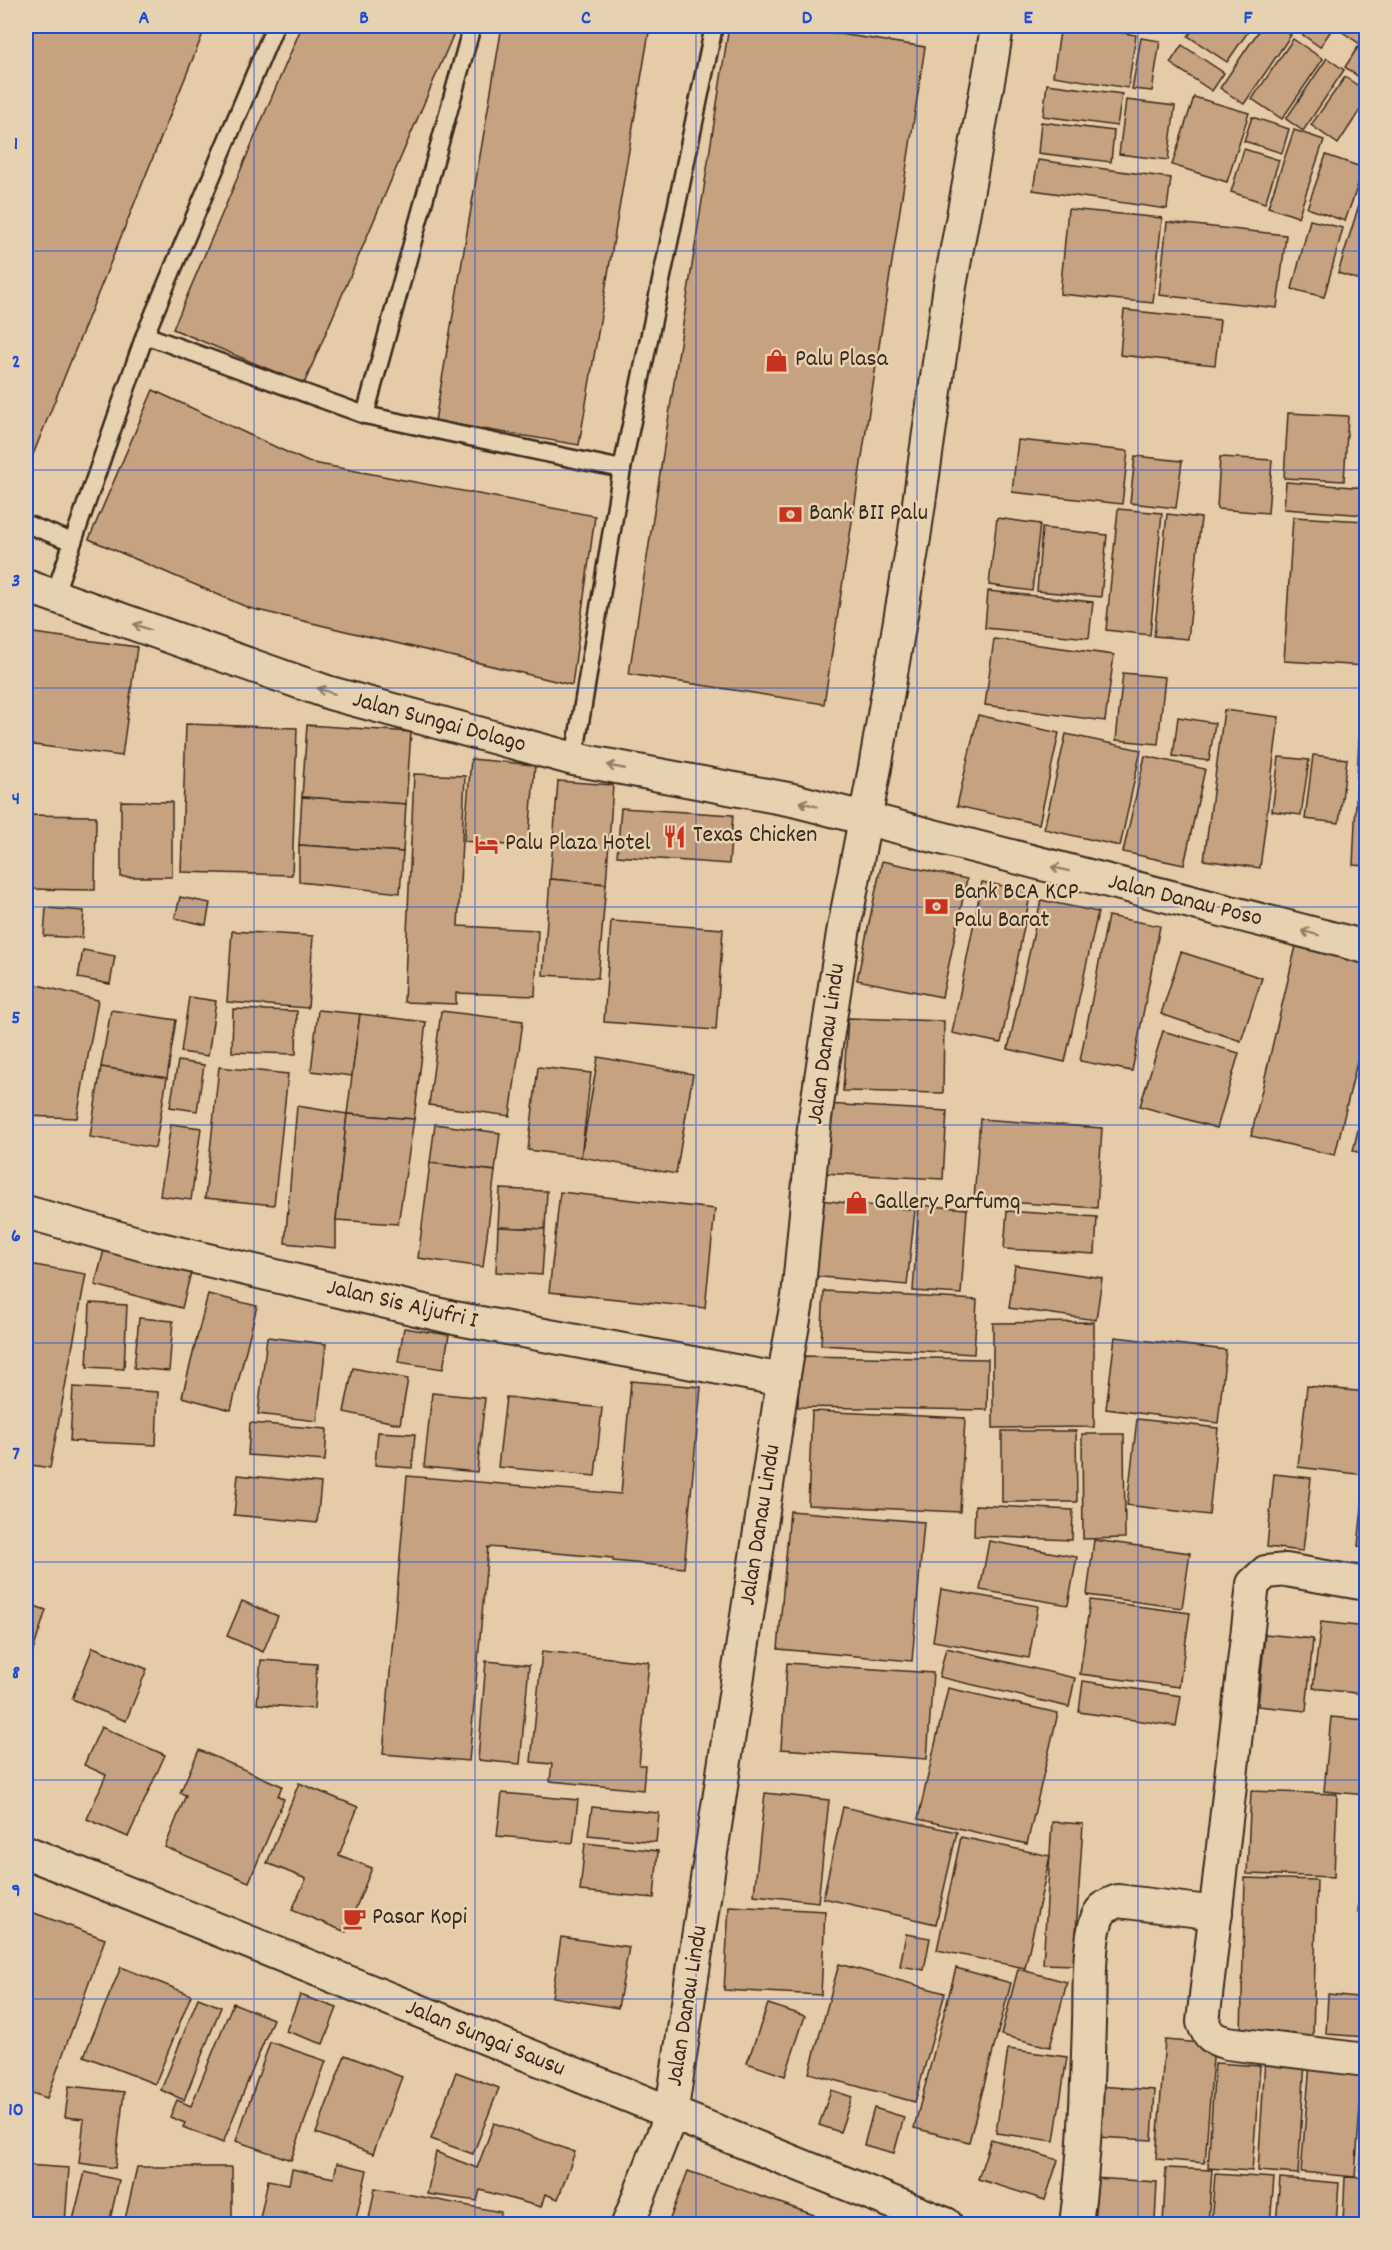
<svg xmlns="http://www.w3.org/2000/svg" width="1392" height="2250" font-family="Dekko,sans-serif">
  <style>
    .building { fill: #c7a280; stroke: #3b2a1e; stroke-width: 1.5 }
    .lines { fill: none; stroke-linecap: round; stroke-linejoin: round }
    .service-casing { stroke: #3b2a1e; stroke-width: 21 }
    .minor-casing { stroke: #3b2a1e; stroke-width: 36 }
    .service { stroke: #e6d1b0; stroke-width: 16 }
    .minor { stroke: #e6d1b0; stroke-width: 32 }
    .oneway { stroke: #907e67 }
    .grid { fill: none; stroke: #1d4ed8; stroke-width: 1.5; stroke-opacity: 0.55 }
    .labels { text-anchor: middle; dominant-baseline: central; stroke-width: 5; stroke-linejoin: round; paint-order: stroke }
    .poi-label { font-size: 24px; fill: #3b2a1e; stroke: #e6d1b0; text-anchor: start }
    .street-label { font-size: 24px; fill: #3b2a1e; stroke: #e6d1b0 }
    .neatline { fill: none; stroke: #1d4ed8; stroke-width: 2 }
    .grid-label { font-size: 20px; text-anchor: middle; font-weight: bold; fill: #1d4ed8 }
  </style>
  <rect width="100%" height="100%" fill="#e6cba8"/>
  <filter id="ink" filterUnits="userSpaceOnUse"><feTurbulence type="fractalNoise" baseFrequency=".0167" numOctaves="2"/><feDisplacementMap in="SourceGraphic" scale="12" xChannelSelector="R" yChannelSelector="G"/><feConvolveMatrix kernelMatrix="1 2 1 2 8 2 1 2 1" color-interpolation-filters="sRGB"/></filter>
  <g filter="url(#ink)">
    <!-- building -->
    <g class="building">
      <path d="M26,26H206L26,472Z"/>
      <path d="M302,26H457L304,384L173,329Z"/>
      <path d="M502,26H650L579,445L435,421Z"/>
      <path d="M729,26H787L925,47L824,704L629,674Z"/>
      <path d="M1061,26H1080L1136,35L1128,88L1053,76Z"/>
      <path d="M1111,26H1154L1153,32Z"/>
      <path d="M1196,26H1252L1227,62L1188,36Z"/>
      <path d="M1262,26H1276L1291,35L1244,104L1220,88Z"/>
      <path d="M1295,26H1334L1320,47L1293,28Z"/>
      <path d="M1341,26H1366V48L1338,29Z"/>
      <path d="M1141,38L1160,41L1152,91L1132,89Z"/>
      <path d="M1293,39L1323,59L1282,119L1252,99Z"/>
      <path d="M1182,45L1224,73L1212,91L1170,63Z"/>
      <path d="M1358,47L1366,52V82L1345,67Z"/>
      <path d="M1327,58L1344,70L1303,131L1286,119Z"/>
      <path d="M1345,77L1366,91V101L1338,144L1311,125Z"/>
      <path d="M1047,84L1122,94L1117,126L1043,116Z"/>
      <path d="M1194,97L1249,113L1227,182L1172,165Z"/>
      <path d="M1126,100L1175,106L1168,160L1119,154Z"/>
      <path d="M1252,117L1289,129L1282,153L1244,141Z"/>
      <path d="M1041,122L1114,131L1111,162L1038,153Z"/>
      <path d="M1294,130L1324,140L1298,217L1268,207Z"/>
      <path d="M1244,149L1279,160L1265,203L1231,192Z"/>
      <path d="M1326,155L1364,168L1345,221L1307,208Z"/>
      <path d="M1038,160L1171,178L1167,209L1033,190Z"/>
      <path d="M1366,182V282L1338,273Z"/>
      <path d="M1068,209L1162,218L1153,303L1060,294Z"/>
      <path d="M1310,220L1343,228L1324,297L1292,289Z"/>
      <path d="M1167,222L1286,235L1277,308L1159,295Z"/>
      <path d="M1124,310L1220,320L1215,365L1120,355Z"/>
      <path d="M153,390L308,462L595,516L572,685L249,608L89,539Z"/>
      <path d="M1288,413L1348,416L1344,481L1284,478Z"/>
      <path d="M1018,440L1128,451L1122,504L1012,492Z"/>
      <path d="M1135,456L1182,461L1176,508L1130,503Z"/>
      <path d="M1220,457L1272,460L1268,513L1217,509Z"/>
      <path d="M1286,482L1366,488V515L1284,509Z"/>
      <path d="M1118,509L1162,513L1150,635L1106,630Z"/>
      <path d="M1167,514L1201,518L1188,639L1154,636Z"/>
      <path d="M1293,517L1366,521V666L1284,661Z"/>
      <path d="M997,518L1040,524L1032,591L989,585Z"/>
      <path d="M1042,528L1107,535L1101,597L1037,591Z"/>
      <path d="M988,591L1093,602L1089,638L985,628Z"/>
      <path d="M26,632L137,647L122,756L26,744Z"/>
      <path d="M994,639L1114,655L1105,721L985,705Z"/>
      <path d="M1123,673L1165,677L1158,744L1116,740Z"/>
      <path d="M1224,710L1279,717L1260,868L1204,860Z"/>
      <path d="M978,715L1059,733L1039,824L957,806Z"/>
      <path d="M1178,717L1215,723L1209,761L1173,756Z"/>
      <path d="M186,724L297,728L292,875L181,872Z"/>
      <path d="M307,725L411,732L406,804L302,797Z"/>
      <path d="M1066,734L1141,750L1120,846L1044,829Z"/>
      <path d="M1359,739H1366V866L1353,865Z"/>
      <path d="M1313,755L1347,759L1339,823L1305,819Z"/>
      <path d="M1145,756L1205,769L1184,865L1123,852Z"/>
      <path d="M1279,757L1309,760L1301,815L1272,811Z"/>
      <path d="M471,759L535,765L528,847L464,841Z"/>
      <path d="M414,774L465,776L458,926L538,930L535,996L456,993V1004L404,1002Z"/>
      <path d="M558,781L613,785L606,884L550,879Z"/>
      <path d="M302,797L406,804L403,852L299,845Z"/>
      <path d="M121,801L172,802V877H121Z"/>
      <path d="M621,808L733,815L729,864L617,856Z"/>
      <path d="M26,815L96,816L95,890L26,889Z"/>
      <path d="M299,845L403,852L400,893L299,882Z"/>
      <path d="M882,861L967,879L942,997L857,980Z"/>
      <path d="M550,879L606,884L598,978L543,975Z"/>
      <path d="M982,882L1031,891L1001,1043L952,1033Z"/>
      <path d="M180,897L210,903L206,925L175,918Z"/>
      <path d="M1041,900L1098,912L1065,1062L1008,1049Z"/>
      <path d="M46,908L84,911L82,938L44,936Z"/>
      <path d="M1108,916L1160,926L1132,1071L1080,1061Z"/>
      <path d="M611,921L723,929L716,1030L604,1022Z"/>
      <path d="M232,931L313,936L308,1008L227,1002Z"/>
      <path d="M1296,946L1366,963V1024L1335,1155L1251,1136Z"/>
      <path d="M83,950L115,956L110,984L78,978Z"/>
      <path d="M1181,952L1262,978L1241,1041L1161,1014Z"/>
      <path d="M26,982L98,1000L77,1118L26,1116Z"/>
      <path d="M189,997L216,1001L208,1056L181,1052Z"/>
      <path d="M233,1009L297,1011L296,1054L232,1052Z"/>
      <path d="M111,1010L176,1020L167,1078L101,1067Z"/>
      <path d="M318,1010L360,1014L352,1076L311,1071Z"/>
      <path d="M441,1011L523,1021L510,1116L429,1105Z"/>
      <path d="M360,1014L426,1022L414,1119L347,1114Z"/>
      <path d="M848,1018L944,1021L943,1093L843,1091Z"/>
      <path d="M1163,1031L1239,1053L1217,1128L1140,1106Z"/>
      <path d="M598,1057L693,1074L676,1174L581,1157Z"/>
      <path d="M178,1061L204,1065L197,1111L170,1107Z"/>
      <path d="M101,1067L167,1078L155,1148L90,1137Z"/>
      <path d="M219,1067L288,1074L274,1205L205,1198Z"/>
      <path d="M538,1067L591,1073L581,1157L528,1150Z"/>
      <path d="M1366,1096V1154L1353,1151Z"/>
      <path d="M825,1104L947,1111L943,1179L821,1173Z"/>
      <path d="M297,1106L347,1114L336,1220V1248L285,1243Z"/>
      <path d="M347,1114L414,1119L398,1224L336,1220Z"/>
      <path d="M980,1119L1102,1128L1097,1208L974,1200Z"/>
      <path d="M171,1124L201,1128L191,1200L160,1196Z"/>
      <path d="M435,1124L500,1133L495,1171L430,1163Z"/>
      <path d="M430,1163L495,1171L483,1267L418,1258Z"/>
      <path d="M500,1189L547,1191L545,1229L498,1227Z"/>
      <path d="M560,1192L715,1209L705,1308L549,1292Z"/>
      <path d="M819,1200L915,1210L907,1285L812,1276Z"/>
      <path d="M919,1205L967,1209L961,1294L913,1291Z"/>
      <path d="M1007,1211L1097,1217L1095,1254L1004,1249Z"/>
      <path d="M498,1227L545,1229L542,1275L496,1272Z"/>
      <path d="M104,1250L191,1272L182,1308L95,1285Z"/>
      <path d="M29,1264L86,1274L50,1468L26,1464V1281Z"/>
      <path d="M1015,1265L1102,1278L1096,1320L1009,1308Z"/>
      <path d="M824,1291L977,1300L974,1354L821,1345Z"/>
      <path d="M208,1294L257,1306L231,1410L182,1397Z"/>
      <path d="M90,1303L127,1305L124,1369L87,1367Z"/>
      <path d="M139,1318L173,1321L169,1371L134,1368Z"/>
      <path d="M1094,1322V1427L993,1428V1323Z"/>
      <path d="M404,1328L449,1335L443,1369L398,1362Z"/>
      <path d="M267,1337L326,1344L317,1421L258,1414Z"/>
      <path d="M1115,1337L1226,1350L1218,1423L1106,1409Z"/>
      <path d="M799,1356L988,1359L987,1410L798,1407Z"/>
      <path d="M353,1368L408,1379L400,1424L344,1412Z"/>
      <path d="M631,1381L701,1387L684,1568L613,1561V1558L488,1547L469,1761L383,1754L407,1476L621,1494Z"/>
      <path d="M1307,1386L1366,1392L1365,1475L1298,1467Z"/>
      <path d="M73,1387L158,1392L156,1445L70,1441Z"/>
      <path d="M432,1393L485,1398L477,1472L424,1467Z"/>
      <path d="M506,1397L602,1408L595,1476L498,1467Z"/>
      <path d="M812,1411L965,1418L960,1512L808,1505Z"/>
      <path d="M1137,1419L1218,1428L1209,1515L1127,1505Z"/>
      <path d="M250,1423L327,1429L325,1461L248,1455Z"/>
      <path d="M1002,1431H1076L1077,1502H1002Z"/>
      <path d="M378,1432L415,1434L412,1468L375,1465Z"/>
      <path d="M1082,1434H1124L1125,1538L1083,1539Z"/>
      <path d="M1274,1474L1311,1478L1303,1551L1267,1547Z"/>
      <path d="M238,1475L321,1483L317,1523L234,1515Z"/>
      <path d="M1364,1489H1366V1547L1358,1546Z"/>
      <path d="M975,1505L1073,1510L1072,1540L974,1536Z"/>
      <path d="M790,1511L924,1522L912,1661L778,1649Z"/>
      <path d="M1094,1540L1190,1553L1182,1608L1087,1595Z"/>
      <path d="M989,1541L1077,1557L1068,1605L980,1590Z"/>
      <path d="M941,1589L1038,1606L1029,1658L933,1641Z"/>
      <path d="M1090,1600L1190,1613L1179,1687L1080,1674Z"/>
      <path d="M242,1601L278,1616L263,1652L227,1636Z"/>
      <path d="M26,1603L46,1610L32,1654L26,1652Z"/>
      <path d="M1321,1622L1366,1627L1364,1694L1313,1688Z"/>
      <path d="M1265,1634L1313,1639L1306,1711L1258,1706Z"/>
      <path d="M93,1647L147,1669L126,1721L72,1699Z"/>
      <path d="M946,1648L1075,1678L1069,1707L939,1677Z"/>
      <path d="M542,1651L649,1662L639,1765H645L643,1790L550,1781L552,1764L531,1762Z"/>
      <path d="M261,1660L317,1664L314,1709L257,1704Z"/>
      <path d="M486,1661L529,1665L520,1764L478,1760Z"/>
      <path d="M787,1663L933,1673L927,1759L781,1749Z"/>
      <path d="M1083,1681L1181,1696L1176,1726L1079,1712Z"/>
      <path d="M948,1688L1058,1713L1027,1844L918,1819Z"/>
      <path d="M1331,1717L1366,1720V1795L1324,1791Z"/>
      <path d="M101,1727L165,1755L128,1837L87,1819L106,1775L84,1765Z"/>
      <path d="M199,1750L282,1786L278,1796L284,1799L249,1882L165,1847L186,1795L180,1793Z"/>
      <path d="M299,1783L358,1807L339,1855L372,1868L346,1932L292,1910L306,1879L267,1863Z"/>
      <path d="M1251,1791L1337,1794L1334,1877L1247,1874Z"/>
      <path d="M502,1793L578,1800L573,1843L497,1836Z"/>
      <path d="M765,1793L829,1800L818,1902L754,1895Z"/>
      <path d="M592,1807L659,1813L656,1842L588,1835Z"/>
      <path d="M843,1807L957,1832L936,1924L823,1898Z"/>
      <path d="M1052,1822L1083,1824L1074,1965L1043,1964Z"/>
      <path d="M961,1837L1050,1856L1025,1968L937,1950Z"/>
      <path d="M1366,1839V1912H1358Z"/>
      <path d="M585,1843L658,1851L654,1898L580,1891Z"/>
      <path d="M1245,1878L1317,1880L1313,2036L1241,2034Z"/>
      <path d="M729,1906L825,1911L821,1995L724,1990Z"/>
      <path d="M26,1910L105,1939L47,2098L26,2091Z"/>
      <path d="M906,1934L930,1938L924,1970L900,1966Z"/>
      <path d="M561,1937L629,1947L618,2008L552,1997Z"/>
      <path d="M839,1964L945,1993L915,2102L809,2073Z"/>
      <path d="M121,1967L191,1995L155,2084L84,2056Z"/>
      <path d="M956,1968L1011,1983L969,2142L914,2128Z"/>
      <path d="M1018,1969L1067,1982L1050,2047L1001,2035Z"/>
      <path d="M1328,1994L1366,1998V2037L1326,2034Z"/>
      <path d="M300,1995L337,2008L323,2044L286,2031Z"/>
      <path d="M198,1998L221,2007L184,2100L161,2090Z"/>
      <path d="M233,2003L273,2019L223,2143L183,2127L185,2123L170,2117L177,2100L191,2106Z"/>
      <path d="M768,2004L805,2016L785,2076L747,2063Z"/>
      <path d="M1165,2040L1214,2044L1205,2163L1156,2159Z"/>
      <path d="M270,2042L326,2061L291,2160L236,2141Z"/>
      <path d="M1008,2049L1067,2057L1054,2141L996,2133Z"/>
      <path d="M345,2055L402,2077L373,2154L316,2133Z"/>
      <path d="M1265,2059L1305,2061L1298,2174L1258,2171Z"/>
      <path d="M1215,2063L1260,2066L1252,2171L1208,2168Z"/>
      <path d="M1310,2063L1363,2067L1355,2177L1301,2172Z"/>
      <path d="M456,2072L499,2088L473,2154L431,2139Z"/>
      <path d="M69,2086L124,2092L115,2168L79,2163L84,2119L65,2117Z"/>
      <path d="M1098,2086L1155,2090L1152,2140L1096,2137Z"/>
      <path d="M831,2090L852,2097L840,2132L819,2125Z"/>
      <path d="M1366,2100V2171H1360Z"/>
      <path d="M874,2108L904,2117L894,2153L864,2145Z"/>
      <path d="M494,2123L575,2152L558,2199L545,2194L541,2207L480,2190L477,2201L427,2194L436,2152L477,2168Z"/>
      <path d="M991,2139L1058,2160L1045,2200L978,2179Z"/>
      <path d="M337,2163L367,2170L355,2224L259,2223L268,2180L289,2184L292,2169L334,2178Z"/>
      <path d="M26,2165L69,2168L65,2224H26Z"/>
      <path d="M137,2167H232V2224H124Z"/>
      <path d="M1166,2168L1212,2170L1208,2224H1163Z"/>
      <path d="M688,2171L814,2215L811,2224H668Z"/>
      <path d="M85,2172L119,2180L109,2224H72Z"/>
      <path d="M1215,2174L1274,2178L1270,2224H1211Z"/>
      <path d="M1345,2177L1366,2178V2224H1343Z"/>
      <path d="M1093,2178L1157,2182L1155,2221L1091,2217Z"/>
      <path d="M1280,2178L1339,2183L1336,2224H1276Z"/>
      <path d="M375,2188L501,2212L499,2224H368Z"/>
    </g>
    <g class="lines">
      <defs>
        <g id="service">
          <path d="M145,335L365,415L622,469L714,26"/>
          <path d="M365,415L472,26"/>
          <path d="M26,524L73,542"/>
          <path d="M54,596L145,335L275,26"/>
          <path d="M574,759L622,469"/>
        </g>
        <g id="minor">
          <path d="M26,586L330,693L574,759L793,800L1366,947"/>
          <path d="M26,1212L148,1246L454,1318L783,1380"/>
          <path d="M1366,1584L1286,1570L1266,1572L1253,1584L1203,2022C1208,2036 1213,2039 1227,2043L1366,2060"/>
          <path d="M26,1852L946,2224"/>
          <path d="M628,2224L671,2115L783,1380L798,1297L815,1118L843,933L875,768L914,538L950,286L991,65L997,26"/>
          <path d="M1076,2224C1085,2158 1087,2090 1089,2023C1090,1994 1088,1948 1096,1922C1099,1910 1106,1905 1118,1901L1216,1913"/>
        </g>
      </defs>
      <!-- service casing -->
      <use href="#service" class="service-casing"/>
      <!-- minor casing -->
      <use href="#minor" class="minor-casing"/>
      <!-- service -->
      <use href="#service" class="service"/>
      <!-- minor -->
      <use href="#minor" class="minor"/>
    </g>
    <!-- one-way arrows -->
    <defs><path id="oneway-shaft" d="M-6 0H5M1.5-3L5.5 0L1.5 3" fill="none" stroke-width="1.6" stroke-linecap="round" stroke-linejoin="round" transform="scale(1.5)"/></defs>
    <g class="oneway">
      <use href="#oneway-shaft" transform="translate(142 627) rotate(-160)"/>
      <use href="#oneway-shaft" transform="translate(326 691) rotate(-162)"/>
      <use href="#oneway-shaft" transform="translate(616 767) rotate(-169)"/>
      <use href="#oneway-shaft" transform="translate(808 804) rotate(-165)"/>
      <use href="#oneway-shaft" transform="translate(1060 869) rotate(-166)"/>
      <use href="#oneway-shaft" transform="translate(1310 933) rotate(-166)"/>
    </g>
  </g>
  <!-- grid -->
  <path class="grid" d="M254,26V2224M475,26V2224M696,26V2224M917,26V2224M1138,26V2224M26,251H1366M26,470H1366M26,688H1366M26,907H1366M26,1125H1366M26,1343H1366M26,1562H1366M26,1780H1366M26,1999H1366"/>
  <!-- icons -->
  <defs>
    <symbol id="shop-bare" viewBox="-9 -9 18 18"><path d="M-5-2.5h2.3a2.7 3.5 0 0 1 5.4 0H5L5.5 6h-11ZM-1.5-2.5h3a1.5 2.3 0 0 0-3 0Z" fill="#c8321e" stroke="#e6d1b0" stroke-width="2.5" paint-order="stroke"/></symbol>
    <symbol id="bank-bare" viewBox="-9 -9 18 18"><path d="M-6-4H6V4H-6ZM0-2.3a2.3 2.3 0 1 0 0 4.6a2.3 2.3 0 1 0 0-4.6Z" fill="#c8321e" stroke="#e6d1b0" stroke-width="2.5" paint-order="stroke"/></symbol>
    <symbol id="restaurant-bare" viewBox="-9 -9 18 18"><path d="M-5-6h1v4h1v-4h1v4h1v-4h1v5L-1.5 .5V6h-2V.5L-5-1ZM5-6V6H3V1.5H1.5Q1.5-4 5-6Z" fill="#c8321e" stroke="#e6d1b0" stroke-width="2.5" paint-order="stroke"/></symbol>
    <symbol id="hotel-bare" viewBox="-9 -9 18 18"><path d="M-6-4.5h1.5V1H6V5H4.5V3h-9V5H-6ZM-4 0a1.8 1.8 0 1 1 3.6 0ZM.5 0V-2.5h3Q6-2.5 6 0Z" fill="#c8321e" stroke="#e6d1b0" stroke-width="2.5" paint-order="stroke"/></symbol>
    <symbol id="cafe-bare" viewBox="-9 -9 18 18"><path d="M-5.5-4.5H6V0H3Q3 3.5 0 3.5H-2.5Q-5.5 3.5-5.5 0ZM3-3.2v2h1.7v-2ZM-6 4.5H4V6H-6Z" fill="#c8321e" stroke="#e6d1b0" stroke-width="2.5" paint-order="stroke"/></symbol>
  </defs>
  <g fill-rule="evenodd">
    <use href="#shop-bare" x="760" y="344" width="33" height="33"/>
    <use href="#bank-bare" x="774" y="498" width="33" height="33"/>
    <use href="#restaurant-bare" x="658" y="820" width="33" height="33"/>
    <use href="#hotel-bare" x="470" y="828" width="33" height="33"/>
    <use href="#bank-bare" x="920" y="890" width="33" height="33"/>
    <use href="#shop-bare" x="840" y="1186" width="33" height="33"/>
    <use href="#cafe-bare" x="338" y="1902" width="33" height="33"/>
  </g>
  <g class="labels">
    <!-- poi labels -->
    <g class="poi-label">
      <text x="795" y="360">Palu Plasa</text>
      <text x="809" y="514">Bank BII Palu</text>
      <text x="693" y="836">Texas Chicken</text>
      <text x="505" y="844">Palu Plaza Hotel</text>
      <text x="954" y="893">Bank BCA KCP<tspan x="954" dy="28">Palu Barat</tspan></text>
      <text x="874" y="1203">Gallery Parfumq</text>
      <text x="372" y="1918">Pasar Kopi</text>
    </g>
    <!-- street labels -->
    <g class="street-label">
      <text transform="translate(439 723) rotate(15)">Jalan Sungai Dolago</text>
      <text transform="translate(1185 901) rotate(14)">Jalan Danau Poso</text>
      <text transform="translate(827 1044) rotate(-82)">Jalan Danau Lindu</text>
      <text transform="translate(402 1305) rotate(13)">Jalan Sis Aljufri I</text>
      <text transform="translate(761 1525) rotate(-81)">Jalan Danau Lindu</text>
      <text transform="translate(688 2006) rotate(-81)">Jalan Danau Lindu</text>
      <text transform="translate(485 2039) rotate(22)">Jalan Sungai Sausu</text>
    </g>
  </g>
  <!-- margin -->
  <rect width="1392" height="2250" fill="none" stroke="#e6d1b0" stroke-width="66"/>
  <rect x="33" y="33" width="1326" height="2184" class="neatline"/>
  <g class="grid-label">
    <text x="144" y="23">A</text>
    <text x="364" y="23">B</text>
    <text x="586" y="23">C</text>
    <text x="807" y="23">D</text>
    <text x="1028" y="23">E</text>
    <text x="1248" y="23">F</text>
    <text x="16" y="149">1</text>
    <text x="16" y="367">2</text>
    <text x="16" y="586">3</text>
    <text x="16" y="804">4</text>
    <text x="16" y="1023">5</text>
    <text x="16" y="1241">6</text>
    <text x="16" y="1459">7</text>
    <text x="16" y="1678">8</text>
    <text x="16" y="1896">9</text>
    <text x="16" y="2115">10</text>
  </g>
</svg>
